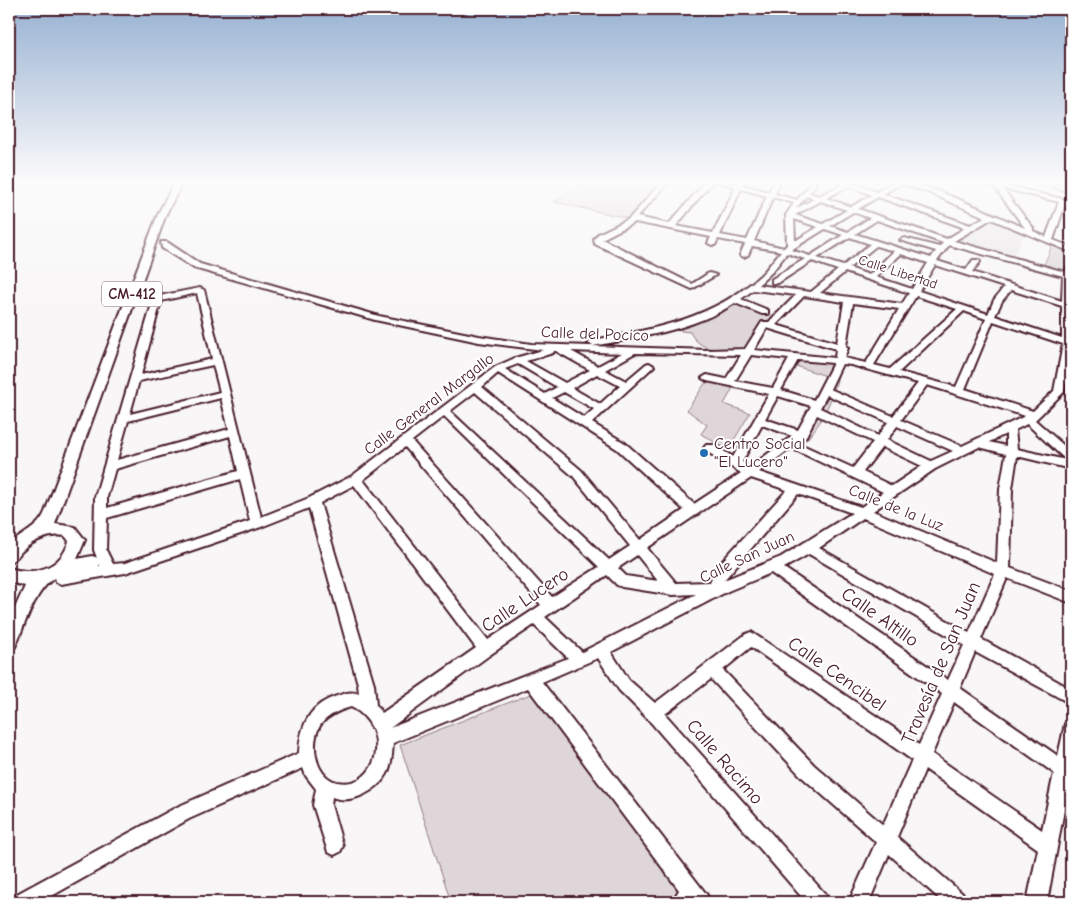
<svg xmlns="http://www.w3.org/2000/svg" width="1080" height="911" font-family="'Comic Neue',sans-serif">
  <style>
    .built { fill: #ebe6e8 }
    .green { fill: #ded6d9; stroke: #947a82 }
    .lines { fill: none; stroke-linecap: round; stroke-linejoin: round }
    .minor-casing { stroke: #4a1f2b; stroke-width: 4 }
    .major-casing { stroke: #4a1f2b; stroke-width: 4 }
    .minor { fill: #fff; fill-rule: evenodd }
    .major { fill: #fff; fill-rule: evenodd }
    .poi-dot { fill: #1f6fb2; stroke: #fff; stroke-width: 2 }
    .labels { text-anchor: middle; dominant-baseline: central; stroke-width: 4; stroke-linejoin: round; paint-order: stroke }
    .far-street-label { font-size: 14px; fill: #4a1f2b; stroke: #fff }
    .shield { fill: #fff; stroke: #80626b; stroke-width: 1 }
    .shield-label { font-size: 15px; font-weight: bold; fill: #4a1f2b }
    .street-label { font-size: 16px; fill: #4a1f2b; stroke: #fff }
    .poi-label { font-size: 16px; fill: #4a1f2b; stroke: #fff; text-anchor: start }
    .near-street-label { font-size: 19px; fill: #4a1f2b; stroke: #fff }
  </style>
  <rect width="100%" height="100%" fill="#f8f6f7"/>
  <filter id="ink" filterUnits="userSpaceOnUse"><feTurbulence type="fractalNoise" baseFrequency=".02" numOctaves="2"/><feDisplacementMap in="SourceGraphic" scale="10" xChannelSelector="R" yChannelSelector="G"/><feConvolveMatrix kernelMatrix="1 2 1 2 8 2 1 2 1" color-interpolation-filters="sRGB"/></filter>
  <g filter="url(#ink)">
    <!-- built -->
    <path class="built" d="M992,218L1026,231L1013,256L1029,261V263L953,242Z"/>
    <!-- green -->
    <g class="green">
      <path d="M584,181H664L627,218L554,202Z"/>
      <path d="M1053,243L1071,251L1064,273L1043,267Z"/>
      <path d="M737,302L774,317L751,349C729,350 701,355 690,332L681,331L682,326Z"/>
      <path d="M799,359L841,363C835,391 827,416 808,438L800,434L826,376L796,366Z"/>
      <path d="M706,382L731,386L732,390L724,404L750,413L728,450L701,434L707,425L687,410Z"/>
      <path d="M533,693L679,891L672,902H451L400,745Z"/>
    </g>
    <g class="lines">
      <defs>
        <g id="minor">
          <path d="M663,181H670L637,217L669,224L706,181H713L676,226L713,233L736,187L716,181L737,184L739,181H745L743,185L769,192L774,181H780L775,194L797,200L810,185L809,181H815L816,185L809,193L819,196L843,184L837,181H847L877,192C883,188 891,182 897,181C920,179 1000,218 1025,228L994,186L977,181H996L999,184L1071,201V205L1065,204L1053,240L1071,247V252L991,219L954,241L1065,272L1068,265H1071V352L1064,392L1035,420L1071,452V469L1017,456L1012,489L1010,568L1071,591V603L1007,578L981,639L1071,689V704L975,652L960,688L1058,756L1065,724L1071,722V772L1047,902H1027L1038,849L925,769L897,837L964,895L967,902H943L889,854L869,902H849L876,842L802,777L711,679L665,714L826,895L829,902H806L648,719L619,690L598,658L542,682L707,895L710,902H672L679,890L528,688L393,743C392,754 392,765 387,774C377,791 351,805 332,797L331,805L343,846L340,852L334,855L328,852L313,805L316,789L306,776L303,768L189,819L41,902H12L15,895L177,807L299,753C300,726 310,704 337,696C346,693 351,691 359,694L358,684L309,508L261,527L125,573L61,584L56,582L54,578L56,574L100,566L94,550L95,497L154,297L200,288L204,290L261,517L309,498L352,476L495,367L515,358L543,350L479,342L375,320L194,268L162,248L161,242H167L200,264L379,316L479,336L531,344L708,350L745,349L762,322H769L796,295L753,290L741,299L768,310V314H762L735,303C694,330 641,337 593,346L588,343L593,340C655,329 713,319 761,275C768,268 774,259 781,251L752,246L748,255L744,257L740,255L745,244L718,239L715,245H712L708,243L711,237L635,222L602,239L692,284L709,273L716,275L692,289L595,244L594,239L598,234L629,219ZM900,184L925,191L985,217L970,225L883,194ZM849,186L872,195L851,207L826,198ZM1002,188L1059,202L1046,237L1033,231V228ZM741,189L767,196L747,240L720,235ZM807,196L814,199L795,209ZM773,197L794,203L786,215L787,245L784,248L754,241ZM878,197L965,228L947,239L858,209ZM821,201L847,210L823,224L795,215ZM853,212L870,218L848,232L830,226ZM794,219L818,227L795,241ZM877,220L943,243L939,247L904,238L900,240L936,251L931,258L855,234ZM825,229L843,235L810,256L791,250ZM850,237L870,244L843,266L817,258ZM949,245L1063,276L1062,301L972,272L980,262L979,260H973L966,270L937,261ZM876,246L894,251L869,275L849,268ZM787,253L805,259L772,279V283H778L812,261L838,270L811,292L758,285L772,272ZM901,254L928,263L912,289L876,277ZM935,265L1004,287L994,300L988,314L919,291ZM845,272L909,293L902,304L820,293ZM1011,290L1062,306V338L995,316L1002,301ZM197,293L212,359L141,375L161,301ZM804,296L844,302L837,343L776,325ZM916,296L957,309L890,369L874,365ZM853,303L899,309L866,363L844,358L848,348L846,346ZM964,311L986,319L956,387L899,372ZM993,321L1063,344L1054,391L1033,411L965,389ZM767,328L836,349L835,358L754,350ZM554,351H556L590,370L565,383L526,361L553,353ZM571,351L622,353L598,366ZM635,353L741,355L726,379L707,375L702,378L707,381L769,394L733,457L714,445H706L704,448L706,451L741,473L694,504L625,443L592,423L654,366L649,363L646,364L626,381L605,370ZM751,355L789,359L773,388L735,381ZM798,360L833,363L814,400L781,390ZM518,364L557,387L545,394L505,369ZM842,364L851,365L918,383L893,416L830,389ZM213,365L220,392L130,414L139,381ZM498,373L617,449L684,510L640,540L581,470L482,387ZM597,374L620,386L600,404L572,388ZM927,385L1025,416L962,446L901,420ZM475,392L573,476L630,546L609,560L450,411ZM564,392L594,409L584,418L552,398ZM827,395L888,422L878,436L820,408ZM778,396L811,406L798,430L765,419ZM221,398L229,429L117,460L128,421ZM817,415L873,442L853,468L798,443L805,438ZM444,416L599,567L552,597L412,441ZM1027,424L1066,460L1017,449L1015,430ZM762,425L792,436L750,467L742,462ZM897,426L953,451L931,461L887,440ZM1006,434V446L989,442ZM230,436L238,471L107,508V497L115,469ZM405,447L541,605L488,640L363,480ZM882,447L922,466L892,486L863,472ZM979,447L1006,454L1000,489L997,563L873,511L935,469ZM791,448L883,492L861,507L759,472ZM751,478L787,490L716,568L710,582L676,583L647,548ZM240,479L250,521L125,563L113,564L106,550L107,518ZM354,485L476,648L382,713L376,705L374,684L320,503ZM798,494L852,513L781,557L724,580ZM863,518L995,574L969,633L819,548ZM809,554L964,645L948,680L784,568ZM637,555L658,581L626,576L618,568ZM771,573L942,694L919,745L751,632L746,634L655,703L629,680L611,652L728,591ZM607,575L617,585L622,587L673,595L696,594L582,652L545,617ZM534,625L568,658L390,728L491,654ZM751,647L912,760L883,825L814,765L723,670ZM954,702L1054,773L1042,830L932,754ZM351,707C392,727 380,790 337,782C314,777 309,739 322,723C330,714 340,710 351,707Z"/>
          <path d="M1034,181H1045L1071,188V192Z"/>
        </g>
        <path id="major" d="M175,181H183L166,214L55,524L75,527L85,540L77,559L92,556L98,558L100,563L98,568C86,571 74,571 63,574C37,581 25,625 15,647L9,649V621L25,586L9,582V568C34,576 61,569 69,541L65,536C49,534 33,540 21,552C17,557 15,560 9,562V545C22,533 38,529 45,512L158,214Z"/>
      </defs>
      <!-- minor casing -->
      <use href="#minor" class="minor-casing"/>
      <!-- major casing -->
      <use href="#major" class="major-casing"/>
      <!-- minor -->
      <use href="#minor" class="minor"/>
      <!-- major -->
      <use href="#major" class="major"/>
    </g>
  </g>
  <!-- sky -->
  <linearGradient id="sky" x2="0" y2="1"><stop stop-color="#97b1d2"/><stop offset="0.59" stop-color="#fcfbfb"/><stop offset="1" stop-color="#fcfbfb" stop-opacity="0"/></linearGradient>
  <rect width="1080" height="309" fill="url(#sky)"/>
  <!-- markers -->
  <circle class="poi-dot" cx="704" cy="453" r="5"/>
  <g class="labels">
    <!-- far-street labels -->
    <g class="far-street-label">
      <text transform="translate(898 272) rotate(18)">Calle Libertad</text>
    </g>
    <!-- shield labels -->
    <rect class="shield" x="102" y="281.5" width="60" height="25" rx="4"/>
    <g class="shield-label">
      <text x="132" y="294">CM-412</text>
    </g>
    <!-- street labels -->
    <g class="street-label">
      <text transform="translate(595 334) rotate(2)">Calle del Pocico</text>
      <text transform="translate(429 404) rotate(-37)">Calle General Margallo</text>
      <text transform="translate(896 508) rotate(22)">Calle de la Luz</text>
      <text transform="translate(747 557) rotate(-25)">Calle San Juan</text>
    </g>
    <!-- poi labels -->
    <g class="poi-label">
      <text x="714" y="444">Centro Social<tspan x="714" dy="18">"El Lucero"</tspan></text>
    </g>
    <!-- near-street labels -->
    <g class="near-street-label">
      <text transform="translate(525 600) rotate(-34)">Calle Lucero</text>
      <text transform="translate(880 617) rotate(35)">Calle Altillo</text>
      <text transform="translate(941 663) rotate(-67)">Travesía de San Juan</text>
      <text transform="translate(837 674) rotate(35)">Calle Cencibel</text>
      <text transform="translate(725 762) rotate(49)">Calle Racimo</text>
    </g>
  </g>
  <!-- margin -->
  <rect width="1080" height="911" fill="none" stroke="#fff" stroke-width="30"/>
  <rect x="15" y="15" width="1050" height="881" fill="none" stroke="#4a1f2b" stroke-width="2" filter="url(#ink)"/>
</svg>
